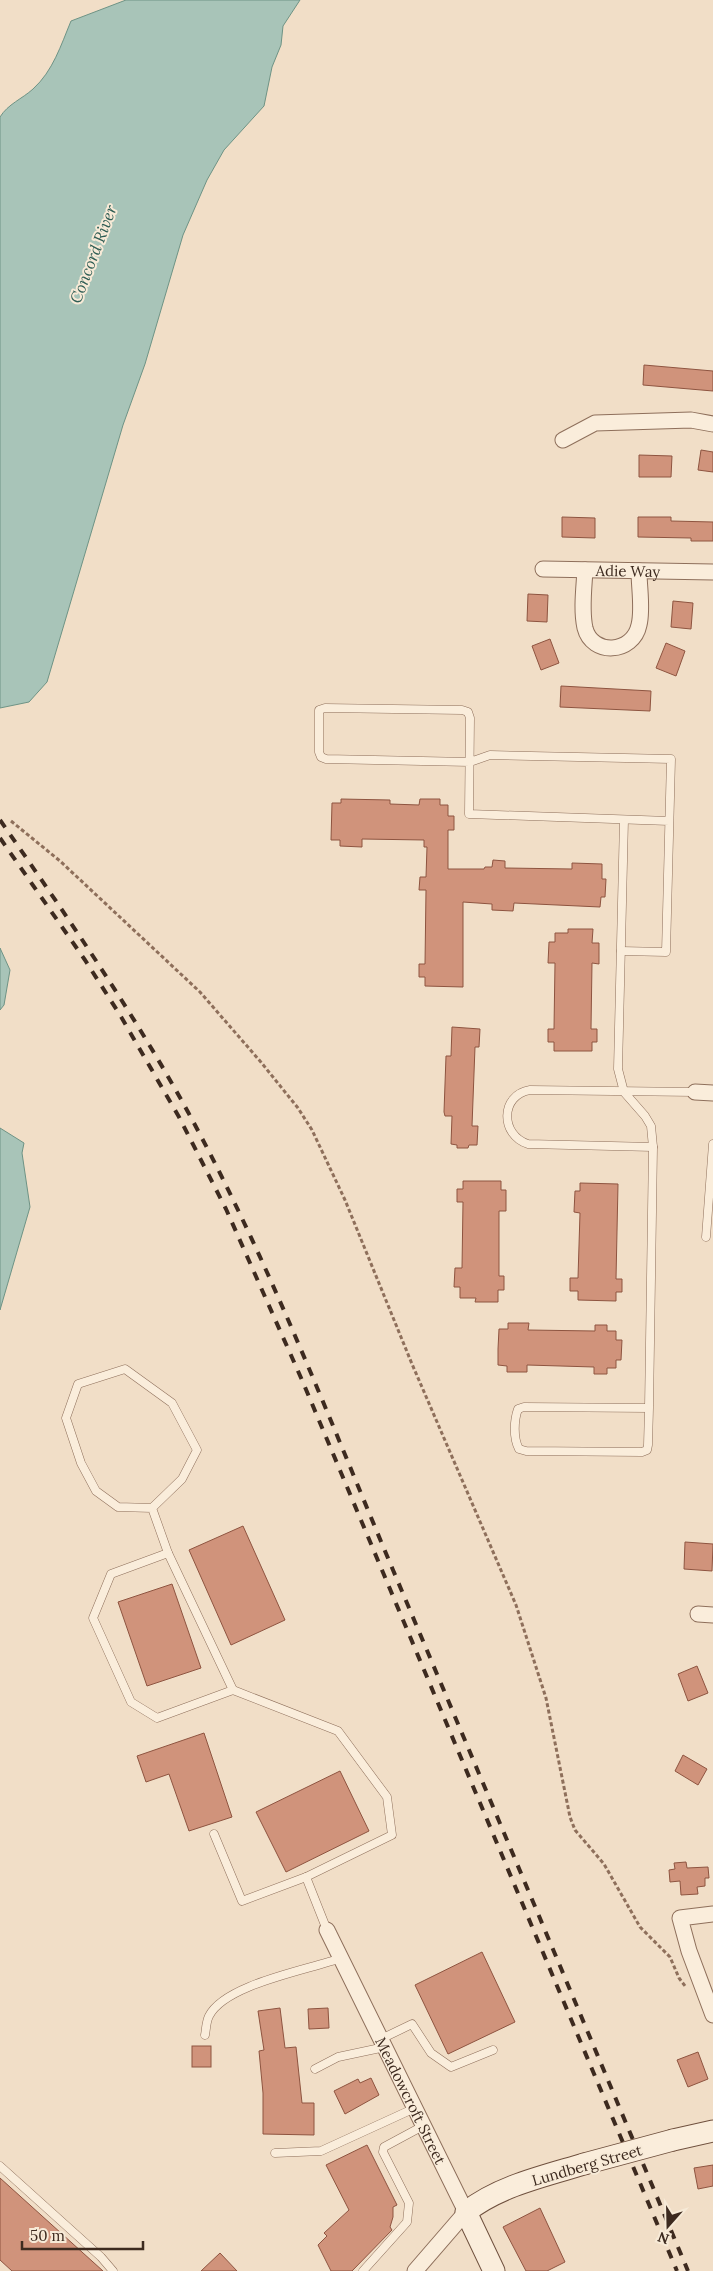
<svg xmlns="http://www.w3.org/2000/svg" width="713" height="2271" font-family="Lora,serif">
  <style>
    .water { fill: #a8c4b8; stroke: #6e9385 }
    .building { fill: #d0937b; stroke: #8e5440 }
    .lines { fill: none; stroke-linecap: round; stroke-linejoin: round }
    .lane-casing { stroke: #8e6f5b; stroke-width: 9 }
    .street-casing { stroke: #8e6f5b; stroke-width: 17 }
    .secondary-casing { stroke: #6f503e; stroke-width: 23 }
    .path { stroke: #8e6f5b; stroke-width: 3; stroke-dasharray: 4 2.5; stroke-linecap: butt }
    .lane { stroke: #faeddb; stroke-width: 8 }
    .street { stroke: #faeddb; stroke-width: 15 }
    .secondary { stroke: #faeddb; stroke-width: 21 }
    .rail { stroke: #3d2a1f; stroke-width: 4; stroke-dasharray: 9 9; stroke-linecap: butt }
    .secondary-bridge-casing { stroke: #6f503e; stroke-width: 23; stroke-linecap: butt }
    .secondary-bridge { stroke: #faeddb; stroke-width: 21 }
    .labels { text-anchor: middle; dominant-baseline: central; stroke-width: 4; stroke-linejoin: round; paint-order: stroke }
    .street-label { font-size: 15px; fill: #3d2a1f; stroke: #f7ead7 }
    .water-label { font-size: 16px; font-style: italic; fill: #2e5d54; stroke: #f7ead7 }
  </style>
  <rect width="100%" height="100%" fill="#f1dec7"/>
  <!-- water -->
  <g class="water">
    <path d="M126,0H300L283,26L281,45L272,67L264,106L224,150L207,180L183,235L145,364L123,425L47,682L29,702L0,708V117C8,104 22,99 33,89C53,71 61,45 71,21Z"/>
    <path d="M0,948L10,970L4,1005L0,1010Z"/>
    <path d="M0,1128L24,1143L22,1153L30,1207L0,1310Z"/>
  </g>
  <!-- building -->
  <g class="building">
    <path d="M644,365L713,371V391L643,385Z"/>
    <path d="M701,450L713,452V472L698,470Z"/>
    <path d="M639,455L672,456L671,477H639Z"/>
    <path d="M562,517L595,518V538L562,537Z"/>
    <path d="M638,517H671V521L713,522V541H691V538L638,537Z"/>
    <path d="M528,594L548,595L547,622L527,621Z"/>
    <path d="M673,601L693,603L691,629L671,627Z"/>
    <path d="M550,639L559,663L541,670L532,646Z"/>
    <path d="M666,643L685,651L676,676L656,668Z"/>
    <path d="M561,686L651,691L650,711L560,707Z"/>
    <path d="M341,799L390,800V804L419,805L420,799H440V805H448V816H454V830H448V869H484L485,867H492L493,860L505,861V868L572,869V863L602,864V879H606L605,897H601L600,907L514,903L513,911L492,910V904L463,902V987L425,986V977H419V964H425L426,890H419L420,877H426L427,847H424V840L362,839V847L340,846V840H331L332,803H341Z"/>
    <path d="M568,929H593L592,943H599V964L592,963L591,1029H597V1042H592V1051H554V1042H548V1029H554L555,963H548L549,942H555V933H568Z"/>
    <path d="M452,1027L480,1029L479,1047H475L472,1126H478L477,1145H469L468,1148H457V1145L451,1144L452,1116H445L444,1112L446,1056H451Z"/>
    <path d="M463,1181H501V1190H506V1211H499V1276H504V1290H498V1302H475L476,1298H460V1287H454L455,1268H462L463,1202H457V1189H463Z"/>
    <path d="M580,1183L618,1184L616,1279H622V1292H616V1301L578,1300V1291H570V1278H578L580,1213L574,1212L575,1191H580Z"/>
    <path d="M508,1323H529L528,1330L595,1331V1325H607V1331H616V1340H622L621,1360H616V1368H607V1374H594V1367L527,1365V1372H507V1366L498,1365V1349L499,1329H508Z"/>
    <path d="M243,1526L285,1620L231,1645L189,1550Z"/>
    <path d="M685,1542L713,1544L712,1571L684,1569Z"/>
    <path d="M172,1584L201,1668L147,1686L118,1602Z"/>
    <path d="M697,1666L708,1693L688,1701L678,1674Z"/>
    <path d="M204,1733L232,1817L189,1831L169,1774L146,1782L137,1756Z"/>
    <path d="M683,1755L707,1769L698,1785L675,1771Z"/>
    <path d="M340,1771L369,1831L286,1872L256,1812Z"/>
    <path d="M686,1862L687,1868L708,1867L709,1878H705V1886L697,1887L698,1894L681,1895L680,1881L670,1882L669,1870L675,1869L674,1863Z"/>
    <path d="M482,1952L515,2022L448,2054L415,1985Z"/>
    <path d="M280,2008L285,2048L296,2047L302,2103H314V2135L263,2134V2093L259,2051L264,2050L258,2011Z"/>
    <path d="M328,2008L329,2028L309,2029L308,2009Z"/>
    <rect x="192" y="2046" width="19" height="21"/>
    <path d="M698,2052L708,2079L688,2087L677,2060Z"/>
    <path d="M371,2078L379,2095L345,2114L334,2091L358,2079L360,2083Z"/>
    <path d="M367,2145L397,2205L393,2207V2217L390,2227L392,2230L352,2271H331L318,2245L327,2236L324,2233L349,2210L326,2165Z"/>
    <path d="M713,2165V2186L698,2189L694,2168Z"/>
    <path d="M0,2178L103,2271H12L0,2260Z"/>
    <path d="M540,2208L565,2262L547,2271H526L503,2227Z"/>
    <path d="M220,2253L237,2271H201Z"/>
  </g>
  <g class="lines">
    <defs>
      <g id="lane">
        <path d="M624,820L618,1069L624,1092L645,1116L651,1126L653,1147L649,1408L648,1445L647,1450L642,1452L526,1451L519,1449C513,1438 514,1420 518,1409L524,1407L649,1408"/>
        <path d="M621,951L666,952L671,759L490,755L470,762L326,759L321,757L319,752V710L325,708L462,710L468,712L470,718L469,814L669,821"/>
        <path d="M653,1147L528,1144C500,1135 500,1095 530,1090L695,1092"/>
        <path d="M706,1237L713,1144"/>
        <path d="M152,1508L118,1507L96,1491L81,1463L66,1418L78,1384L125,1369L172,1403L197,1450L182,1479L152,1508L168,1553L233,1690L338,1731L387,1797L392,1835L306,1877"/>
        <path d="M168,1553L111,1574L93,1618L131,1702L157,1718L233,1690"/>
        <path d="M214,1834L242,1901L306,1877L327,1930"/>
        <path d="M205,2035C206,2030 206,2022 209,2016C225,1984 308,1970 341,1958"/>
        <path d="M381,2039L412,2024L431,2053L451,2067L493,2050"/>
        <path d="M315,2069L338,2057L385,2047"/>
        <path d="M275,2153L321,2151L415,2108"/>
        <path d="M0,2166L101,2257L113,2271"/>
        <path d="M363,2271L407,2222L409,2203L383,2152L384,2147L423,2126"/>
      </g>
      <g id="street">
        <path d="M563,440L595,423L691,420L713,424"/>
        <path id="s1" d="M543,569L713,572"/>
        <path d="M585,570C584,588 581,610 585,628C592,656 633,654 639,625C643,609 639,588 639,571"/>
        <path d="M695,1092L713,1093"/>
        <path d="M698,1614L713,1615"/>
        <path d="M713,1914L680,1918L689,1951L713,2015"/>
        <path id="s2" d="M327,1930L466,2212L415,2271"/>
      </g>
      <g id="secondary">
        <path d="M673,2140L713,2131"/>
        <path d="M494,2271L466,2212C499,2186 544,2176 584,2164"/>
      </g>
    </defs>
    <!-- lane casing -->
    <use href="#lane" class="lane-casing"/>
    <!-- street casing -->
    <use href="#street" class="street-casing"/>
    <!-- secondary casing -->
    <use href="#secondary" class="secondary-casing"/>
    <!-- path -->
    <path class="path" d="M11,821L60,861L200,992L260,1061L298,1108L312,1130L345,1200L412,1364L516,1605L546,1698L570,1817L575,1830L604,1864L640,1927L670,1957L679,1978L685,1986"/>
    <!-- lane -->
    <use href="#lane" class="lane"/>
    <!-- street -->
    <use href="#street" class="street"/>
    <!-- secondary -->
    <use href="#secondary" class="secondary"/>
    <!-- rail -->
    <g class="rail">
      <path d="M0,820C66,915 132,1010 188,1112C268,1259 328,1416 393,1570C492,1804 590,2037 688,2271"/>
      <path d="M0,838L85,960L120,1015L179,1117L226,1209L302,1380L677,2271"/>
    </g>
    <defs>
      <path id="secondary-bridge" d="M584,2164L673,2140"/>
    </defs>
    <!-- secondary-bridge casing -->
    <use href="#secondary-bridge" class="secondary-bridge-casing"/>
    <!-- secondary-bridge -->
    <use href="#secondary-bridge" class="secondary-bridge"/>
  </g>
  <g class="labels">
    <!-- street labels -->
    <g class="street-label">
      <text stroke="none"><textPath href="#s1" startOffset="85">Adie Way</textPath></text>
      <text stroke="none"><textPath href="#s2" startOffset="190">Meadowcroft Street</textPath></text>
      <text transform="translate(587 2165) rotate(-16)">Lundberg Street</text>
    </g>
    <!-- water labels -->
    <g class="water-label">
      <text transform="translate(93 254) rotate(-69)">Concord River</text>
    </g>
  </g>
  <!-- north arrow -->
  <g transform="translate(668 2226) rotate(200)" stroke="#f7ead7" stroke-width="4" paint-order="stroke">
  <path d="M0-4L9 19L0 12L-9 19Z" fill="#3d2a1f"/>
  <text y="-8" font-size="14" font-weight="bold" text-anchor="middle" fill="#3d2a1f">N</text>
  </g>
  <!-- scale -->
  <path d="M22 2241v8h121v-8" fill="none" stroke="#3d2a1f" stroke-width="2.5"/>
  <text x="30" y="2241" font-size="15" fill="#3d2a1f" stroke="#f7ead7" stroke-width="4" paint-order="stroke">50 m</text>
</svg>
